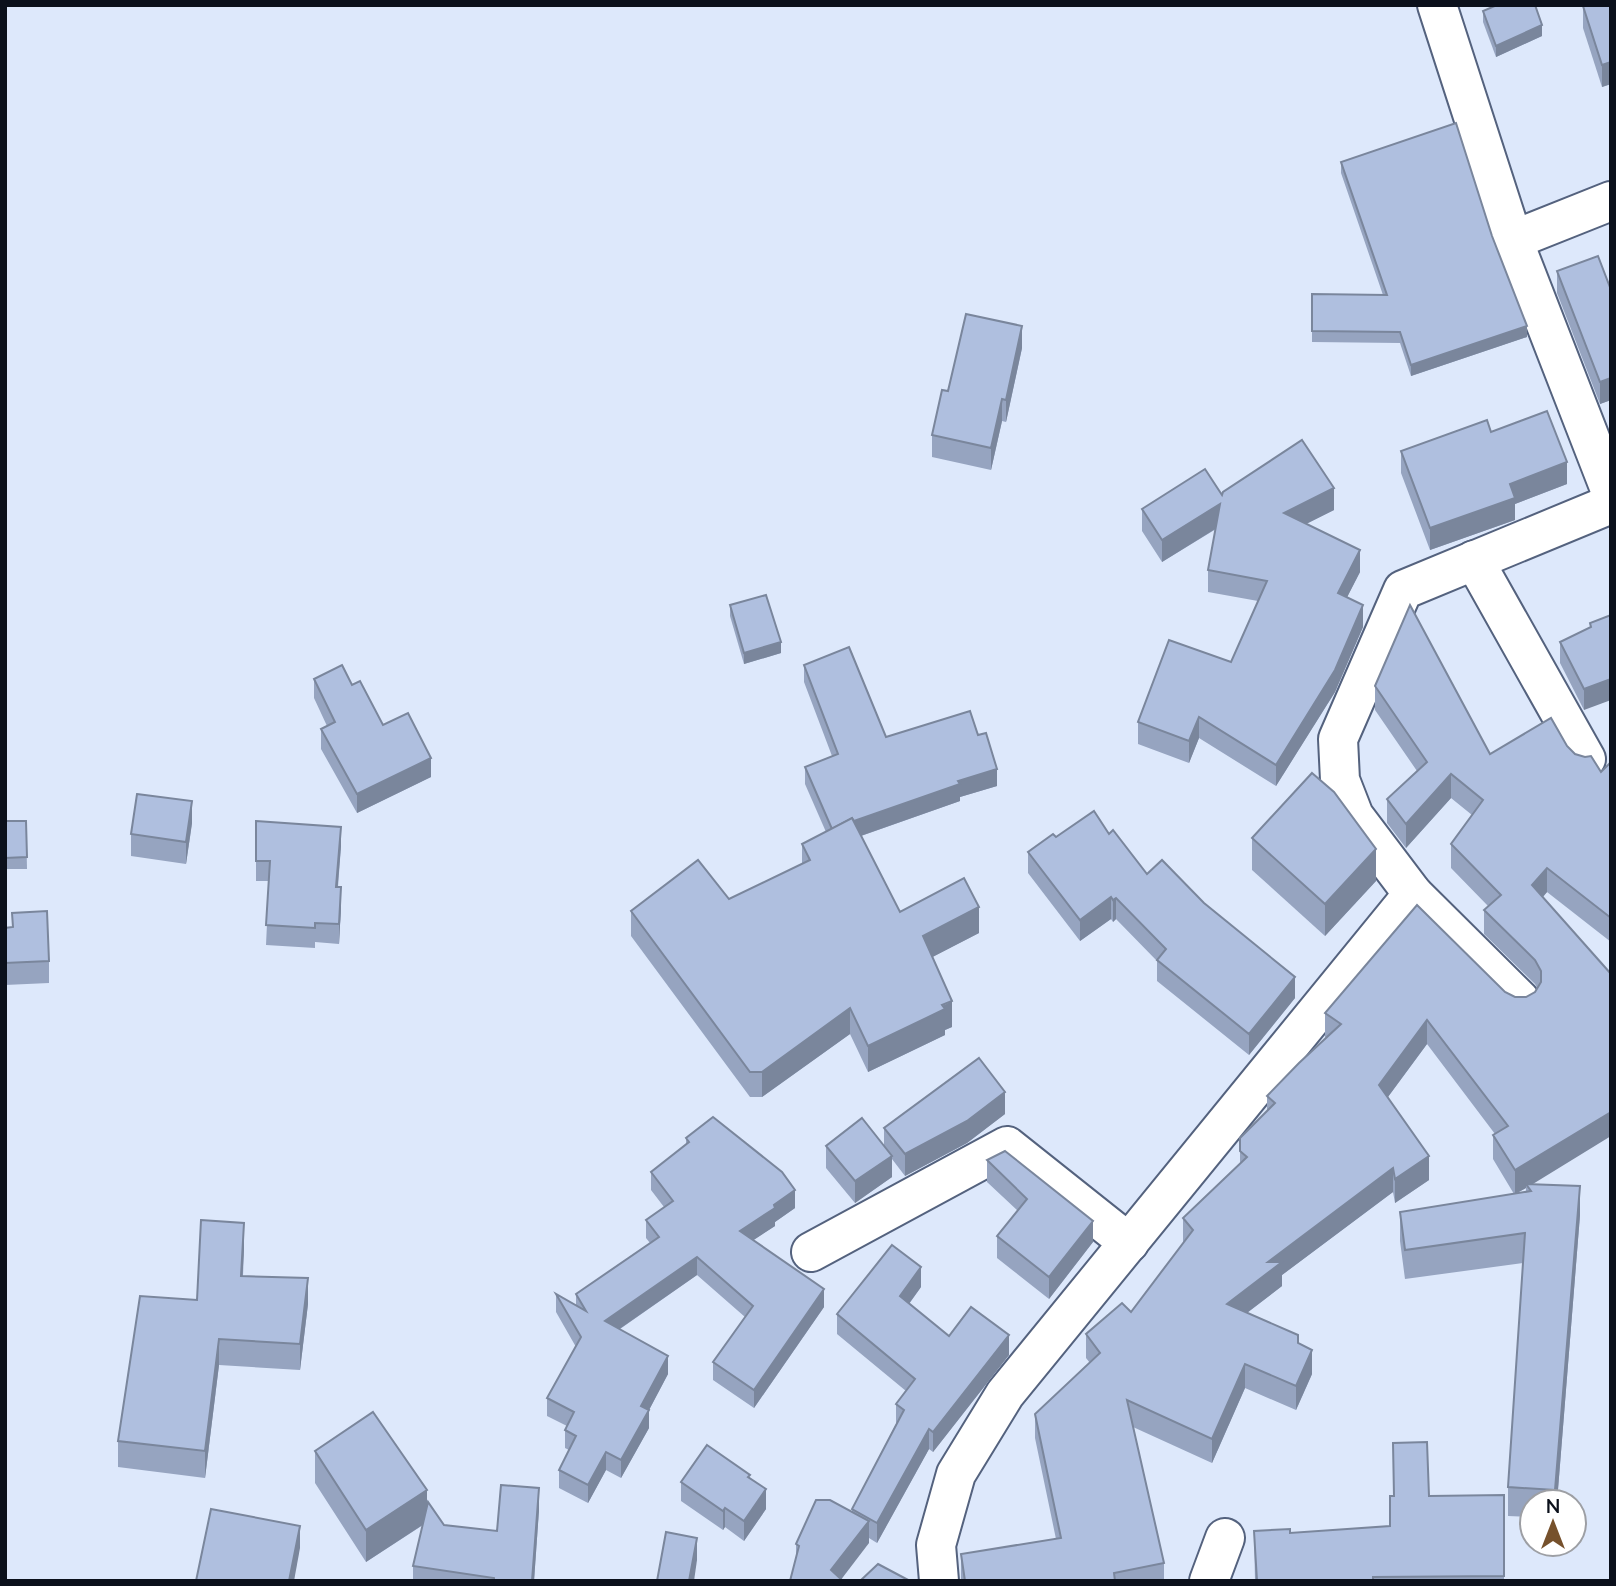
<svg xmlns="http://www.w3.org/2000/svg" width="1616" height="1586" font-family="Lato,sans-serif">
  <style>
    .lines { fill: none; stroke-linecap: round; stroke-linejoin: round }
    .minor-casing { stroke: #54627e; stroke-width: 42 }
    .minor { stroke: #fff; stroke-width: 38 }
    .wall { fill: #96a4c0; fill-rule: evenodd }
    .shaded-wall { fill: #7a869c }
    .building { fill: #afbfdf; stroke: #7a869c; stroke-width: 2 }
  </style>
  <rect width="100%" height="100%" fill="#dde8fb"/>
  <g class="lines">
    <defs>
      <g id="minor">
        <path d="M1437,5L1513,240L1611,492"/>
        <path d="M1513,240L1611,201"/>
        <path d="M1474,560L1586,759"/>
        <path d="M1520,1000L1413,894L1354,816L1340,780L1338,739L1403,590L1611,504"/>
        <path d="M811,1252L1007,1146L1129,1243"/>
        <path d="M939,1581L936,1545L956,1474L1005,1394L1413,894"/>
        <path d="M1209,1581L1225,1538"/>
      </g>
    </defs>
    <!-- minor casing -->
    <use href="#minor" class="minor-casing"/>
    <!-- minor -->
    <use href="#minor" class="minor"/>
  </g>
  <!-- wall -->
  <g class="wall">
    <path d="M1611,5V84L1602,87L1583,28V6Z"/>
    <path d="M1483,11L1542,36L1496,57L1483,22Z"/>
    <path d="M1341,162L1492,236L1527,337L1411,376L1400,343L1312,342V294L1383,295L1341,173Z"/>
    <path d="M1557,271L1611,290V400L1600,404L1557,293Z"/>
    <path d="M1022,348L1006,422L1002,421L991,470L932,457V435L948,391Z"/>
    <path d="M1401,451L1567,484L1515,504V520L1430,550L1401,473Z"/>
    <path d="M1222,495L1334,510L1306,524L1360,572L1347,597L1363,627L1335,692L1276,786L1199,738L1189,763L1138,744V722L1231,662L1258,601L1208,592V570L1216,529L1162,562L1142,531V509Z"/>
    <path d="M730,605L781,653L744,664L730,616Z"/>
    <path d="M1611,615L1584,710L1560,663V642L1590,628V623Z"/>
    <path d="M804,665L886,737L978,735L997,786L960,797V801L861,836L900,912L979,933L932,957L952,1027L945,1030V1035L868,1072L850,1034L762,1097H750L631,936V911L729,899L802,864V844L826,832L805,784V767L832,756L804,682Z"/>
    <path d="M314,679L352,685L383,725L431,777L357,813L321,749V729L327,726L314,698Z"/>
    <path d="M1375,686L1490,754L1567,746L1575,754L1601,772L1611,762V942L1547,892L1543,897L1611,974L1532,1184L1580,1215L1557,1502H1532V1517L1508,1516V1487L1523,1263L1405,1279L1400,1241V1212L1514,1194L1493,1159V1135L1495,1134L1427,1044L1388,1097L1429,1180L1395,1203L1393,1192L1282,1275V1286L1247,1313L1298,1343L1312,1374L1296,1410L1245,1388L1212,1463L1133,1427L1164,1563V1581H961V1554L1056,1539L1035,1438V1414L1090,1363L1086,1358V1334L1131,1312L1183,1243V1218L1240,1163V1138L1267,1111V1096L1326,1038L1325,1037V1013L1505,992L1515,997H1526L1535,992L1537,988L1535,984L1484,934V910L1488,906L1451,868V844L1472,815L1451,798L1406,848L1387,823V799L1417,771L1375,710ZM1526,1188V1192L1517,1193Z"/>
    <path d="M5,821H26L27,869H5Z"/>
    <path d="M256,821L341,846L338,887L341,907L339,944L315,942V948L266,945L269,881H256Z"/>
    <path d="M192,823L186,864L131,856V834Z"/>
    <path d="M1109,834L1147,874L1295,998L1249,1055L1157,981V961L1116,919L1113,922L1111,919L1080,941L1028,873V852L1056,837Z"/>
    <path d="M1252,838L1376,881L1325,936L1252,870Z"/>
    <path d="M12,913L49,961V983L5,985V928L12,927Z"/>
    <path d="M1005,1114L967,1143L905,1176L892,1159V1177L855,1203L826,1168V1146H884V1128Z"/>
    <path d="M686,1138L795,1208L775,1222V1226L753,1240L824,1307L754,1408L713,1380V1362L745,1317L697,1275L620,1329L668,1374L649,1410V1428L621,1478L606,1470L588,1503L559,1488V1470L569,1450L565,1448V1430L567,1426L547,1416V1398L576,1347L556,1312V1294L576,1306V1294L650,1243L646,1238V1220L664,1207L651,1190V1172L686,1145Z"/>
    <path d="M987,1160L1093,1242L1049,1299L997,1258V1236L1018,1211L987,1182Z"/>
    <path d="M244,1249L243,1276L308,1304L300,1370L219,1365L205,1478L118,1467V1441L197,1300Z"/>
    <path d="M921,1287L909,1304L949,1336L1009,1355L933,1452L929,1449L877,1543L869,1538V1543L796,1558V1544L852,1512V1509L896,1424V1404L906,1391L837,1334V1314Z"/>
    <path d="M1393,1443L1429,1496L1504,1495V1581H1255L1254,1531L1290,1533L1390,1526L1394,1496Z"/>
    <path d="M315,1451L427,1506L444,1525L497,1531L539,1510L534,1581H413V1566L423,1525L366,1562L315,1483Z"/>
    <path d="M750,1478L766,1509L744,1541L725,1527L723,1530L681,1501V1482Z"/>
  </g>
  <!-- shaded-wall -->
  <g class="shaded-wall">
    <path d="M1542,25V36L1496,57V46Z"/>
    <path d="M1611,62V84L1602,87V65Z"/>
    <path d="M1022,326V348L1006,422V400Z"/>
    <path d="M1527,326V337L1411,376V365Z"/>
    <path d="M1611,378V400L1600,404V382Z"/>
    <path d="M1002,399V421L991,470V448Z"/>
    <path d="M1567,462V484L1515,504V520L1430,550V528L1510,484Z"/>
    <path d="M1334,488V510L1284,535V513Z"/>
    <path d="M1220,504V526L1162,562V540Z"/>
    <path d="M1360,550V572L1338,615V593Z"/>
    <path d="M1363,605V627L1335,692L1276,786V765Z"/>
    <path d="M781,642V653L744,664V653Z"/>
    <path d="M1611,679V700L1584,710V689Z"/>
    <path d="M1199,717V738L1189,763V741Z"/>
    <path d="M431,758V777L357,813V794Z"/>
    <path d="M997,769V786L960,797V801L832,846V829L958,781Z"/>
    <path d="M1451,774V798L1406,848V824Z"/>
    <path d="M192,801V823L186,864V842Z"/>
    <path d="M341,827V846L336,906V887Z"/>
    <path d="M1376,849V881L1325,936V904Z"/>
    <path d="M1547,868V892L1532,909V885Z"/>
    <path d="M341,887V907L339,944V924Z"/>
    <path d="M1111,897V919L1080,941V920Z"/>
    <path d="M1116,898V919L1113,922V900Z"/>
    <path d="M979,907V933L923,962V936Z"/>
    <path d="M1295,977V998L1249,1055V1034Z"/>
    <path d="M952,1001V1027L945,1030V1035L868,1072V1046Z"/>
    <path d="M850,1008V1034L762,1097V1072Z"/>
    <path d="M1427,1020V1044L1379,1109V1085Z"/>
    <path d="M1005,1092V1114L967,1143L905,1176V1154Z"/>
    <path d="M1611,1112V1136L1528,1187L1526,1184V1188L1515,1194V1170Z"/>
    <path d="M892,1156V1177L855,1203V1181Z"/>
    <path d="M1429,1156V1180L1395,1203V1179Z"/>
    <path d="M1393,1168V1192L1282,1275V1286L1227,1328V1304L1268,1262Z"/>
    <path d="M1580,1186V1215L1557,1502H1555V1490Z"/>
    <path d="M795,1190V1208L775,1222V1226L740,1249V1231Z"/>
    <path d="M1093,1221V1242L1049,1299V1277Z"/>
    <path d="M244,1223V1249L241,1302V1276Z"/>
    <path d="M697,1257V1275L605,1339V1321Z"/>
    <path d="M921,1267V1287L900,1316V1296Z"/>
    <path d="M308,1278V1304L300,1370V1344Z"/>
    <path d="M824,1289V1307L754,1408V1390Z"/>
    <path d="M1009,1335V1355L933,1452V1432Z"/>
    <path d="M219,1339V1365L205,1478V1451Z"/>
    <path d="M1312,1350V1374L1296,1410V1386Z"/>
    <path d="M668,1356V1374L649,1410V1428L621,1478V1460L641,1406Z"/>
    <path d="M1245,1364V1388L1212,1463V1439Z"/>
    <path d="M929,1429V1449L877,1543V1523Z"/>
    <path d="M606,1452V1470L588,1503V1485Z"/>
    <path d="M539,1488V1510L534,1581H532Z"/>
    <path d="M766,1489V1509L744,1541V1521Z"/>
    <path d="M427,1490V1522L366,1562V1530Z"/>
    <path d="M725,1508V1527L723,1530V1511Z"/>
    <path d="M869,1521V1543L840,1581L831,1570Z"/>
    <path d="M300,1526V1548L294,1581H289Z"/>
    <path d="M697,1538V1560L694,1581H689Z"/>
  </g>
  <!-- building -->
  <g class="building">
    <path d="M1497,5H1535L1542,25L1496,46L1483,11Z"/>
    <path d="M1585,5H1611V62L1602,65L1583,6Z"/>
    <path d="M1456,123L1492,236L1527,326L1411,365L1400,332L1312,331V294L1387,295L1341,162Z"/>
    <path d="M1598,256L1611,290V378L1600,382L1557,271Z"/>
    <path d="M966,314L1022,326L1006,400L1002,399L991,448L932,435L942,390L948,391Z"/>
    <path d="M1547,411L1567,462L1510,484L1515,498L1430,528L1401,451L1487,420L1491,432Z"/>
    <path d="M1302,440L1334,488L1284,513L1360,550L1338,593L1363,605L1335,670L1276,765L1199,717L1189,741L1138,722L1169,640L1231,662L1267,581L1208,570L1220,504L1162,540L1142,509L1205,469L1222,495L1223,492Z"/>
    <path d="M766,595L781,642L744,653L730,605Z"/>
    <path d="M1410,605L1490,754L1551,718L1567,746L1575,754L1585,757L1591,756L1601,772L1611,762V918L1547,868L1532,885L1611,974V1112L1515,1170L1493,1135L1508,1126L1427,1020L1379,1085L1429,1156L1395,1179L1393,1168L1268,1262H1282L1227,1304L1298,1335V1343L1312,1350L1296,1386L1245,1364L1212,1439L1127,1400L1164,1563L1114,1573L1115,1581H965L961,1554L1061,1538L1035,1414L1100,1353L1086,1334L1122,1303L1131,1312L1193,1230L1183,1218L1247,1157L1240,1151V1138L1275,1103L1267,1096L1299,1063L1341,1024L1325,1013L1417,905L1505,992L1515,997H1526L1535,992L1541,982V971L1535,960L1484,910L1501,895L1451,844L1483,800L1451,774L1406,824L1387,799L1427,762L1375,686Z"/>
    <path d="M1611,615V679L1584,689L1560,642L1591,627L1590,623Z"/>
    <path d="M849,647L886,737L970,711L978,735L986,733L997,769L958,781L960,784L854,821L852,818L832,829L805,767L838,754L804,665Z"/>
    <path d="M342,665L352,685L360,681L383,725L408,713L431,758L357,794L321,729L335,722L314,679Z"/>
    <path d="M1312,773L1334,792L1376,849L1325,904L1252,838Z"/>
    <path d="M137,794L192,801L186,842L131,834Z"/>
    <path d="M1094,811L1109,834L1113,830L1147,874L1162,860L1204,903L1295,977L1249,1034L1157,960L1166,949L1116,898L1113,900L1111,897L1080,920L1028,852L1053,834L1056,837Z"/>
    <path d="M852,818L900,912L964,878L979,907L923,936L952,1001L942,1005L945,1009L868,1046L850,1008L762,1072H750L631,911L698,860L729,899L810,860L802,844Z"/>
    <path d="M5,821H26L27,857L5,858Z"/>
    <path d="M256,821L341,827L336,887H341L339,924L315,923V928L266,925L270,861H256Z"/>
    <path d="M47,911L49,961L5,963V928L13,927L12,913Z"/>
    <path d="M979,1058L1005,1092L967,1121L905,1154L884,1128Z"/>
    <path d="M713,1117L782,1172L795,1190L774,1205L775,1208L740,1231L824,1289L754,1390L713,1362L753,1306L697,1257L605,1321L668,1356L641,1406L649,1410L621,1460L606,1452L588,1485L559,1470L576,1436L565,1430L574,1412L547,1398L581,1337L556,1294L586,1311L576,1294L659,1237L646,1220L673,1201L651,1172L689,1142L686,1138Z"/>
    <path d="M862,1118L892,1156L855,1181L826,1146Z"/>
    <path d="M1005,1151L1093,1221L1049,1277L997,1236L1027,1199L987,1160Z"/>
    <path d="M1526,1184L1580,1186L1555,1490L1508,1487L1525,1233L1405,1250L1400,1212L1531,1191Z"/>
    <path d="M201,1220L244,1223L241,1276L308,1278L300,1344L219,1339L205,1451L118,1441L140,1296L197,1300Z"/>
    <path d="M892,1245L921,1267L900,1296L949,1336L971,1307L1009,1335L933,1432L929,1429L877,1523L852,1509L904,1410L896,1404L915,1379L837,1314Z"/>
    <path d="M373,1412L427,1490L366,1530L315,1451Z"/>
    <path d="M1427,1442L1429,1496L1504,1495V1576L1373,1577V1581H1257L1254,1531L1290,1529V1533L1390,1526V1496H1394L1393,1443Z"/>
    <path d="M707,1445L750,1475L748,1477L766,1489L744,1521L725,1508L723,1511L681,1482Z"/>
    <path d="M501,1485L539,1488L532,1581H494V1578L413,1566L428,1502L444,1525L497,1531Z"/>
    <path d="M816,1500H830L869,1521L831,1570L843,1581H790L799,1546L796,1544Z"/>
    <path d="M211,1509L300,1526L289,1581H196Z"/>
    <path d="M666,1532L697,1538L689,1581H657Z"/>
    <path d="M878,1564L910,1581H860Z"/>
  </g>
  <!-- border -->
  <rect width="1616" height="1586" fill="none" stroke="#0b101b" stroke-width="14"/>
  <!-- north arrow -->
  <g transform="translate(1553 1523)"><circle r="33" fill="#ffffff" stroke="#9d9fa4" stroke-width="2"/>
  <path d="M0-5L12 26L0 18L-12 26Z" fill="#76512c"/>
  <text y="-10" font-size="19" font-weight="bold" text-anchor="middle" fill="#0b101b">N</text>
  </g>
</svg>
